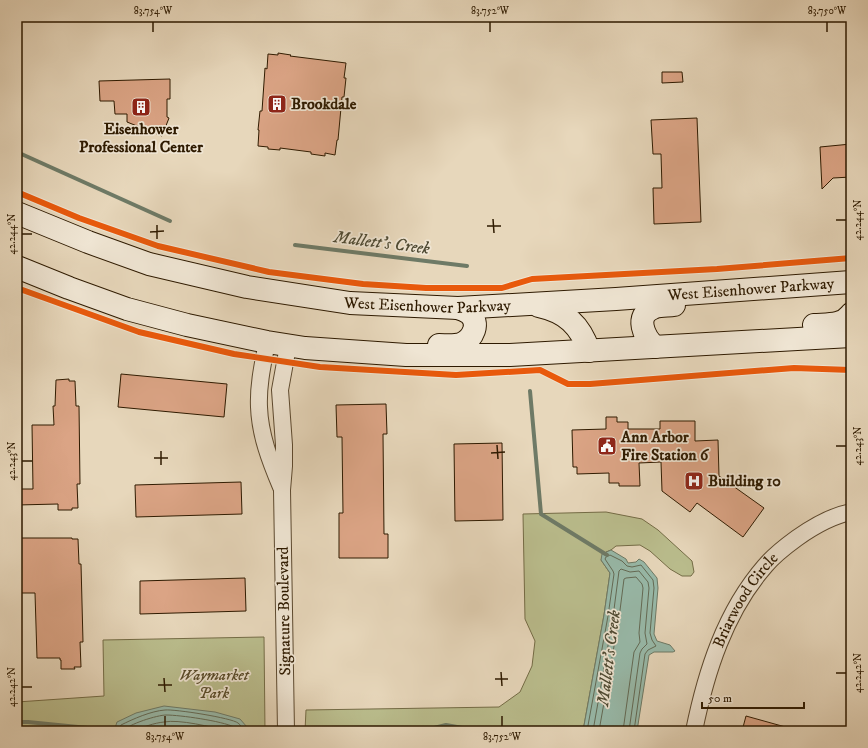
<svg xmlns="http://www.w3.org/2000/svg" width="868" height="748" font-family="'IM FELL DW Pica',serif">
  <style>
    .green { fill: #babd8d; stroke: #746c46 }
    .water { fill: #98baaa; stroke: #6e7a66 }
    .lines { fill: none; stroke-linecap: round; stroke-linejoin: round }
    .shore { stroke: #636a55; stroke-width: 1 }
    .stream { stroke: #6e7a66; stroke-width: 4 }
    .building { fill: #dba485; stroke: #2e1a00 }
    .street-casing { stroke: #5c492f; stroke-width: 18 }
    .secondary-casing { stroke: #2e1a00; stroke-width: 24 }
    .street { stroke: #efe5d3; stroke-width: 16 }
    .secondary { stroke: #efe5d3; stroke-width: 22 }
    .cycleway-casing { stroke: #efe5d3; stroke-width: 8 }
    .cycleway { stroke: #e8590c; stroke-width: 6 }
    .ticks { fill: none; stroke: #2e1a00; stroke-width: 1.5 }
    .labels { text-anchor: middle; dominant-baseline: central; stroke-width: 3.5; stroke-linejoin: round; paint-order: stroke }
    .poi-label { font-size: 16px; font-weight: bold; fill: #2e1a00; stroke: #efe5d3; text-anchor: start }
    .street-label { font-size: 16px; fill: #2e1a00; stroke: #efe5d3 }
    .park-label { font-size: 16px; font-style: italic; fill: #584b2a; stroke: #efe5d3 }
    .water-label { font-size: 17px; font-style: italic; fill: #4e4a33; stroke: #efe5d3 }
    .neatline { fill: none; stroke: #2e1a00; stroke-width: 1.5 }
    .ticks-label { font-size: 10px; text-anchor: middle; fill: #2e1a00 }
  </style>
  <rect width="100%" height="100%" fill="#e7d7bb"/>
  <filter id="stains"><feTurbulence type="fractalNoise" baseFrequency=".005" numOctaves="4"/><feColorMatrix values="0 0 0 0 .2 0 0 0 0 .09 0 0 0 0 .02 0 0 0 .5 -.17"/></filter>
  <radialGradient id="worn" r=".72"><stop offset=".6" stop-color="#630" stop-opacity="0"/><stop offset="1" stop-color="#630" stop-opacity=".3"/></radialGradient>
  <!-- green -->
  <g class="green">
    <path d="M606,512L642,519L658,530L692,561L694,572L691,576H682L670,569L650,551L640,545L616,546L611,550L606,552L601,560L610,573L604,615L583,731H305L306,710L499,707L520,692L532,666L535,641L525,619L523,514Z"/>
    <path d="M264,637L265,731H17V702L104,696L103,640Z"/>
  </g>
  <!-- water -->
  <g class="water">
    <path d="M611,550L626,559L628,563L636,562L639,559L644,562L657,578L658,588L654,634L657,641L670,645L675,651L673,652H654L649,655L637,731H583L604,615L610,573L601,560L602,554Z"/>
    <path d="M164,706L215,712L240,719L247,727V731H114L117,722L136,713Z"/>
  </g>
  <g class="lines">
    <!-- shore -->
    <g class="shore">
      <path d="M118,731L121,725C133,719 151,711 165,710C175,709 232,718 238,723C241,725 242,728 243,731"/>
      <path d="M123,731C128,724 158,715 166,715C180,715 222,721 234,727C236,728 237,729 238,731"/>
      <path d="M134,731C143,727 154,723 164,722C179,719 212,727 227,731"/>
      <path d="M587,731L608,616L614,574L613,571L605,559L606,557L610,555L622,561L627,566L632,567L641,565L653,580L654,588L650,633L652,640L656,646L648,650L645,654L634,731"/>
      <path d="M593,731L613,617L619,571L621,569L630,572L639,571L648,582L649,588L645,633L647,644L642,649L640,653L629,731"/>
      <path d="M599,731L619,618L624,579L626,578L636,577L642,584L643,588L639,633L640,642L634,652L623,731"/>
    </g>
    <!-- stream -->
    <g class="stream">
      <path d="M17,152L170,221"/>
      <path d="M295,245L467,266"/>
      <path d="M530,391L541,514L607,555"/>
      <path d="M17,722H28L118,731"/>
      <path d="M422,731L446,725L479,731"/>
    </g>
  </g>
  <!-- building -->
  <g class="building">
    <path d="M278,53L291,55L290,56L346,63L344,78H346L344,97H342L338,140H337L335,155L325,153V156L311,154V152L280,148V150L268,149V147L258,146L259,130H258L260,111H262L265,68L267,69L268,54L278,55Z"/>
    <path d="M662,72H682L683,82L662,83Z"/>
    <path d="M170,79V99H167V117L169,118L162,136L127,122V114H115L114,101H100L99,81Z"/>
    <path d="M697,118L701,222L654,224L653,188H662L661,154H653L651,120Z"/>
    <path d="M851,144V177L833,178L822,189L820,147Z"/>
    <path d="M121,374L227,384L224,417L118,407Z"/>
    <path d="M69,379V381H75L76,406H79L80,484H77L78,508H72V510H58V504L17,505V489H33L32,425H54L53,406H55L56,380Z"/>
    <path d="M386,404L387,434H383L384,534H388V558H339V513H343L342,437H337L336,405Z"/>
    <path d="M606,417H617V422H628V429H660V421H695V441L718,440L719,476L764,508L743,537L697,503L690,512L662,491L661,462L639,463L640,486H619V483H609V473L577,474V467H573L572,430L606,429Z"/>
    <path d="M502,443L503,520L455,521L454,444Z"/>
    <path d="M241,482L242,514L136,517L135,485Z"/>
    <path d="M17,538H72V539H78L79,564H81L83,642H80L81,667H74L75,669H61V660H60V658H37L35,593H17Z"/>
    <path d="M245,578L246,611L140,614V581Z"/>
    <path d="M746,716L789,728L788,731H742Z"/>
  </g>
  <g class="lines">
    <defs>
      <g id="street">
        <path d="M267,342C263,363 258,385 259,407C260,435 270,461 281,487"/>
        <path d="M286,731L282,490L284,466V445L280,390L288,346"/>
        <path id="s1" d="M694,731C706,672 725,612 765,566C774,555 786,546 797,538C814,526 831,516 851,512"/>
      </g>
      <g id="secondary">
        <path id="s2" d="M17,213L88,242L149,264L247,287L350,303L458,308L616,299L851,282"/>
        <path d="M17,267L69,288L127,309L187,325L267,342L305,348L406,355H510L851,336"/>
        <path d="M539,306C566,312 580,325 589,351"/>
        <path d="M814,325C828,324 842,326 851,314"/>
        <path d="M439,345C446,345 454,346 461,344C473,339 481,323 469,313C466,311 461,309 458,308"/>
        <path d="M655,347C644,337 634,316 653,308C659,305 668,306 674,305"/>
      </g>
    </defs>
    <!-- street casing -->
    <use href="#street" class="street-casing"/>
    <!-- secondary casing -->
    <use href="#secondary" class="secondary-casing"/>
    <!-- street -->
    <use href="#street" class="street"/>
    <!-- secondary -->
    <use href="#secondary" class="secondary"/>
    <defs>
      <g id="cycleway">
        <path d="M17,192L79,218L158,246L269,272L363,284L426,288H502L532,279L717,269L851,258"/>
        <path d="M17,288L139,332L234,354L320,367L456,375L540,370L568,384H590L794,368L851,370"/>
      </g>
    </defs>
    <!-- cycleway casing -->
    <use href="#cycleway" class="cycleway-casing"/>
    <!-- cycleway -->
    <use href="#cycleway" class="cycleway"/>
  </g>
  <!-- ticks -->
  <path class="ticks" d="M153,22V32M490,22V32M827,22V32M493,219L494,233M836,220H846M157,225V239M487,226H501M150,232L164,231M22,234H32M497,445L498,459M836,446H846M161,451V465M491,453L505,452M154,458H168M22,461H32M501,672L502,686M836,673H846M164,678L165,692M495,679H508M158,685H172M22,687H32M165,716V726M502,716V726"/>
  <!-- icons -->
  <defs>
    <symbol id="building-square" viewBox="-11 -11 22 22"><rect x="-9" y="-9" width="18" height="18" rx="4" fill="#8f2418" stroke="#efe5d3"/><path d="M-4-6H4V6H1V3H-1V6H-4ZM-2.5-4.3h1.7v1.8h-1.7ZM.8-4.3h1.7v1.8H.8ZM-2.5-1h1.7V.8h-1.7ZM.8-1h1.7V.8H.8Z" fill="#fff"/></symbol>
    <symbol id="civic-square" viewBox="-11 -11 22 22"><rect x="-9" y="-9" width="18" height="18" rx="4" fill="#8f2418" stroke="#efe5d3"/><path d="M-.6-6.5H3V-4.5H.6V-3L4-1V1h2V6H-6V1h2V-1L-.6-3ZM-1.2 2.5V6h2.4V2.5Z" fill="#fff"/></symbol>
    <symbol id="hospital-square" viewBox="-11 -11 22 22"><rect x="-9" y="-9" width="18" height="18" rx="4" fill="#8f2418" stroke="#efe5d3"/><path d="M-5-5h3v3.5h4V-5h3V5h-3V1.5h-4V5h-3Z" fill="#fff"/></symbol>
  </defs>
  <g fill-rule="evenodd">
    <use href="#building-square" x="266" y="93" width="22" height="22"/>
    <use href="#building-square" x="130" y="96" width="22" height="22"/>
    <use href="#civic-square" x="596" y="435" width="22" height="22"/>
    <use href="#hospital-square" x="683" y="470" width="22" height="22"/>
  </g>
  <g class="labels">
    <!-- poi labels -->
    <g class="poi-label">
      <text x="291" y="104">Brookdale</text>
      <text x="141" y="129" text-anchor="middle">Eisenhower<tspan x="141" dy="18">Professional Center</tspan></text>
      <text x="621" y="437">Ann Arbor<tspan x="621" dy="18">Fire Station 6</tspan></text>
      <text x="708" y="481">Building 10</text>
    </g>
    <!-- street labels -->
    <g class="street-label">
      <text stroke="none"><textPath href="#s2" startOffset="748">West Eisenhower Parkway</textPath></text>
      <text stroke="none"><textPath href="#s2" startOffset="424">West Eisenhower Parkway</textPath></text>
      <text stroke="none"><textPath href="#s1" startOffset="142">Briarwood Circle</textPath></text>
      <text transform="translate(284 611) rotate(-91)">Signature Boulevard</text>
    </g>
    <!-- park labels -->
    <g class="park-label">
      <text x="214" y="675">Waymarket<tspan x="214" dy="18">Park</tspan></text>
    </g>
    <!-- water labels -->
    <g class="water-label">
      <text transform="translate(382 243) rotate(7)">Mallett's Creek</text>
      <text transform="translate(609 658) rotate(-83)">Mallett's Creek</text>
    </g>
  </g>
  <!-- margin -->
  <rect width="868" height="748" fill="none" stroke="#e7d7bb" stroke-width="44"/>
  <!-- scale -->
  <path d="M702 702v6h102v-6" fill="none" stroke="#2e1a00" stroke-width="2"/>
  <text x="708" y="702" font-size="12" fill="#2e1a00" stroke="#efe5d3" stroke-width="3" paint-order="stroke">50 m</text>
  <rect x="22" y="22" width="824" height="704" class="neatline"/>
  <g class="ticks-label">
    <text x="153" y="14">83.754°W</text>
    <text x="490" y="14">83.752°W</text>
    <text x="827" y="14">83.750°W</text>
    <text transform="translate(857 220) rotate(-90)" y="4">42.244°N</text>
    <text transform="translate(11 234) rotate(-90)" y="4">42.244°N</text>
    <text transform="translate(857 446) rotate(-90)" y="4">42.243°N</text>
    <text transform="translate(11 461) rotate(-90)" y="4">42.243°N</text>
    <text transform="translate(857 673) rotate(-90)" y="4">42.242°N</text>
    <text transform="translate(11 687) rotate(-90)" y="4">42.242°N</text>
    <text x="165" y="740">83.754°W</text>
    <text x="502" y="740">83.752°W</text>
  </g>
  <rect width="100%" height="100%" filter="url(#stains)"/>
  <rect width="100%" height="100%" fill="url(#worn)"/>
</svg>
